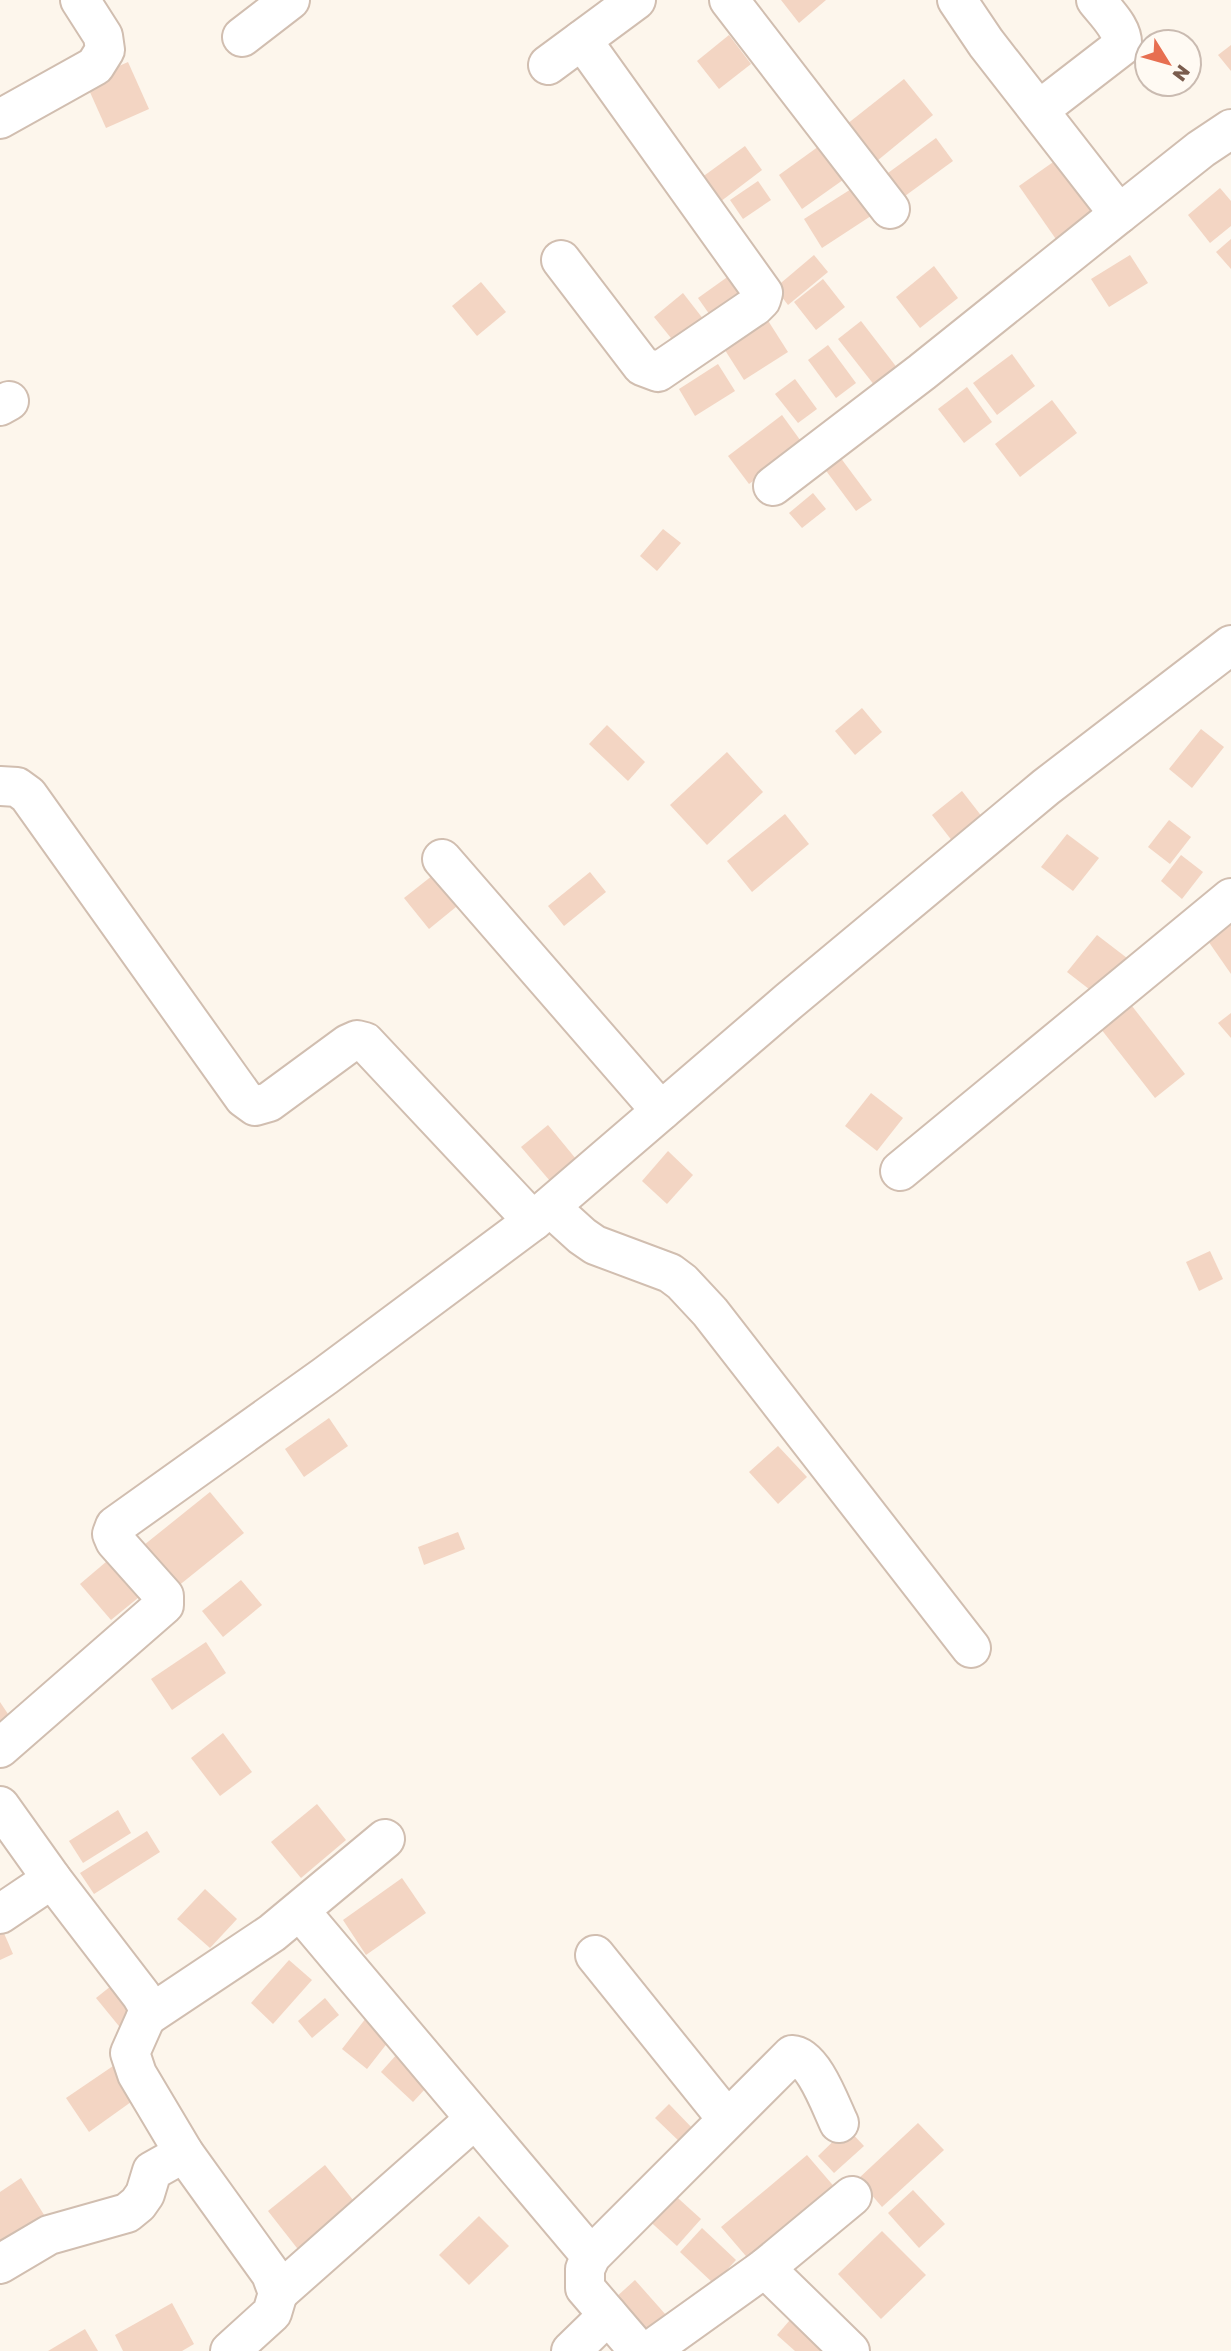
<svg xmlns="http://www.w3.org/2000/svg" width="1231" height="2351" font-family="'Golos Text',sans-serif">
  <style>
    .building { fill: #f3d5c3 }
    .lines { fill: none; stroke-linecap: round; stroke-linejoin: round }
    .minor-casing { stroke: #d1beb0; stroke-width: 42 }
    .tertiary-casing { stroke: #d1beb0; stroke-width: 42 }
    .minor { stroke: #fff; stroke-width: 38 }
    .tertiary { stroke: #fff; stroke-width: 38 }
  </style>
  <rect width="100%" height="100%" fill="#fdf6ec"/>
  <!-- building -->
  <g class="building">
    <path d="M781,0H826L799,23Z"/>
    <path d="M729,35L751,64L719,89L697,61Z"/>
    <path d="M1231,45V71L1218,55Z"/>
    <path d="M128,62L149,109L106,128L85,81Z"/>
    <path d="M904,79L933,115L872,165L842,128Z"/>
    <path d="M833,136L857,170L802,209L779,175Z"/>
    <path d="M936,138L953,161L894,204L877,181Z"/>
    <path d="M745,146L762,170L712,208L694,183Z"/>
    <path d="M1069,151L1109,210L1060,245L1019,186Z"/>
    <path d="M758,181L771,200L743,219L730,200Z"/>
    <path d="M859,184L877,212L822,248L804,219Z"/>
    <path d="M1220,188L1231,201V226L1210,243L1188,215Z"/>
    <path d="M1231,239V269L1216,252Z"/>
    <path d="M814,255L828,272L788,305L775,288Z"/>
    <path d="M1130,255L1148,283L1109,307L1091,279Z"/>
    <path d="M934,266L958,298L920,328L896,297Z"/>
    <path d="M740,268L755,288L712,318L698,298Z"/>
    <path d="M823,279L845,307L816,330L794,302Z"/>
    <path d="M481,282L506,312L477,336L452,306Z"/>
    <path d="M683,293L704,320L675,343L654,317Z"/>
    <path d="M767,319L788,352L744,380L723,347Z"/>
    <path d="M861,321L898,369L875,386L838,339Z"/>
    <path d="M828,345L856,383L836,398L808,360Z"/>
    <path d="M1012,354L1035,386L997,415L973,383Z"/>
    <path d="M718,364L735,391L695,416L679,389Z"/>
    <path d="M795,379L817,409L798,423L775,394Z"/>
    <path d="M967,387L992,422L964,443L938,409Z"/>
    <path d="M1052,400L1077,433L1020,477L995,444Z"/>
    <path d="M782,415L803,444L749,484L728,456Z"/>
    <path d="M840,457L872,500L856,511L824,468Z"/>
    <path d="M813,493L826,509L802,528L789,513Z"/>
    <path d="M663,529L681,543L657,571L640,556Z"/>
    <path d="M862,708L882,732L855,755L835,731Z"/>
    <path d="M607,725L645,762L628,781L589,744Z"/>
    <path d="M1201,729L1224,747L1192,788L1169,769Z"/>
    <path d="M727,752L763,792L707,845L670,805Z"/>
    <path d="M962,791L983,818L953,842L932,815Z"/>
    <path d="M785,814L809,844L752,892L727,861Z"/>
    <path d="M1169,820L1191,837L1170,864L1148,847Z"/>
    <path d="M1067,834L1099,858L1073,891L1041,867Z"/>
    <path d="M1181,855L1203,872L1182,899L1161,881Z"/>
    <path d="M442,868L467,898L429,929L404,898Z"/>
    <path d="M590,872L606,892L564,926L548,906Z"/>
    <path d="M1231,921V974L1206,938Z"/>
    <path d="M1097,935L1127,958L1098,996L1067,972Z"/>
    <path d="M1132,1006L1185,1074L1155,1098L1101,1029Z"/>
    <path d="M1231,1013V1038L1218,1023Z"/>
    <path d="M871,1093L903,1118L877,1151L845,1126Z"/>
    <path d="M548,1125L576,1159L550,1181L521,1147Z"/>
    <path d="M668,1151L693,1175L667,1204L642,1181Z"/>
    <path d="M1210,1251L1223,1279L1199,1291L1186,1262Z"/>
    <path d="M329,1418L348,1446L304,1477L285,1449Z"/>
    <path d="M778,1446L807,1477L778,1504L749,1472Z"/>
    <path d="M210,1492L244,1533L177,1587L144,1545Z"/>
    <path d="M458,1532L465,1549L424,1565L418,1547Z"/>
    <path d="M113,1556L144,1593L111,1620L80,1584Z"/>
    <path d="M241,1580L262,1605L223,1637L202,1611Z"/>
    <path d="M206,1642L226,1673L172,1710L151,1679Z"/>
    <path d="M0,1702L10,1717L0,1724Z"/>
    <path d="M223,1733L252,1772L220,1796L191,1758Z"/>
    <path d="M317,1804L346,1840L301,1878L271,1842Z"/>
    <path d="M118,1810L131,1833L83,1863L69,1841Z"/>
    <path d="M147,1831L160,1852L94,1894L80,1873Z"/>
    <path d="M402,1878L426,1913L366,1955L343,1920Z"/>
    <path d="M205,1889L237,1919L210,1948L177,1919Z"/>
    <path d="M0,1924L13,1954L0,1960Z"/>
    <path d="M289,1960L312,1980L273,2024L251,2003Z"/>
    <path d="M116,1982L143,2015L123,2031L96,1998Z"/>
    <path d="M325,1998L339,2015L312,2038L298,2021Z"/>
    <path d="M366,2018L392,2037L367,2069L342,2049Z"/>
    <path d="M406,2044L438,2075L413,2102L381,2072Z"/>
    <path d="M116,2064L138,2097L89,2132L66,2098Z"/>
    <path d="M669,2104L695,2131L682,2144L655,2118Z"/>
    <path d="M918,2123L944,2150L882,2207L858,2179Z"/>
    <path d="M847,2128L864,2146L834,2173L818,2156Z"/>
    <path d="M807,2155L843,2197L757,2269L721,2227Z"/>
    <path d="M325,2165L361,2210L304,2257L268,2211Z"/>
    <path d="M21,2178L46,2218L4,2245L0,2240V2192Z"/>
    <path d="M669,2190L701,2219L677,2246L644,2216Z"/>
    <path d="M913,2190L945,2224L919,2248L888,2213Z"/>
    <path d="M479,2216L509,2246L469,2285L439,2255Z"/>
    <path d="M702,2228L736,2260L714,2284L680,2252Z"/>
    <path d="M882,2231L926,2275L881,2319L838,2274Z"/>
    <path d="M635,2280L666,2315L645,2333L614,2299Z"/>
    <path d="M172,2303L194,2344L182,2351H123L115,2335Z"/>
    <path d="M796,2313L826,2351H795L777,2335Z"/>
    <path d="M85,2329L98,2351H48Z"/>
  </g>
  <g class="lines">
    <defs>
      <g id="minor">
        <path d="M729,0L890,209"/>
        <path d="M957,0L986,43L1119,214L1201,149L1231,129"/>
        <path d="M242,37L290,0"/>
        <path d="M548,65L636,0"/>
        <path d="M1039,110L1122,46C1124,29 1106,13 1096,0"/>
        <path d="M0,119L95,66L105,50L103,36L80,0"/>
        <path d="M561,260L642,366L658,372L755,306L761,300L763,293L582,40"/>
        <path d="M0,406L9,401"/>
        <path d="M773,486L922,372L1119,214"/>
        <path d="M0,786L17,787L28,795L244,1098L255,1106L269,1102L348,1044L357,1040L365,1042L533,1221"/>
        <path d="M442,859L661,1111"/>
        <path d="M900,1171L1231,898"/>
        <path d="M550,1207L582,1236L595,1245L670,1273L682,1282L710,1312L971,1648"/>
        <path d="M300,1911L591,2256"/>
        <path d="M0,1914L52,1879"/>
        <path d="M595,1955L727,2119"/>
        <path d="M146,2017L272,1933L385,1839"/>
        <path d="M0,2264L49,2235L127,2213L138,2204L145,2194L152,2171L184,2153"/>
        <path d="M765,2268L850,2351"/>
        <path d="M278,2293L475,2119"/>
        <path d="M571,2351L608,2315"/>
        <path d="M639,2351L585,2288V2269L591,2256L792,2055C813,2056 830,2104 839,2123"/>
        <path d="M649,2351L765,2268L852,2196"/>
      </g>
      <g id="tertiary">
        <path d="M0,1748L164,1605V1596L115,1541L112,1534L115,1526L325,1376L533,1221L789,1001L1046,787L1231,645"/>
        <path d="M0,1806L52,1879L141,1995L148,2007L146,2017L130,2053L137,2074L184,2153L271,2274L278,2293L272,2313L230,2351"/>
      </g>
    </defs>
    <!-- minor casing -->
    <use href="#minor" class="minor-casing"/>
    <!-- tertiary casing -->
    <use href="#tertiary" class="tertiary-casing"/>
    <!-- minor -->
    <use href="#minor" class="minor"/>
    <!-- tertiary -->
    <use href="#tertiary" class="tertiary"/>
  </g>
  <!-- north arrow -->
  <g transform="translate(1168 63) rotate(127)"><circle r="33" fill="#fffaf3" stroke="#cabbb1" stroke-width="2"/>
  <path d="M0-5L12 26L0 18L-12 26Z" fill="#e76f51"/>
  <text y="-10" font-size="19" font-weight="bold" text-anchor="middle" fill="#7a5c4d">N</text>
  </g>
</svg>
